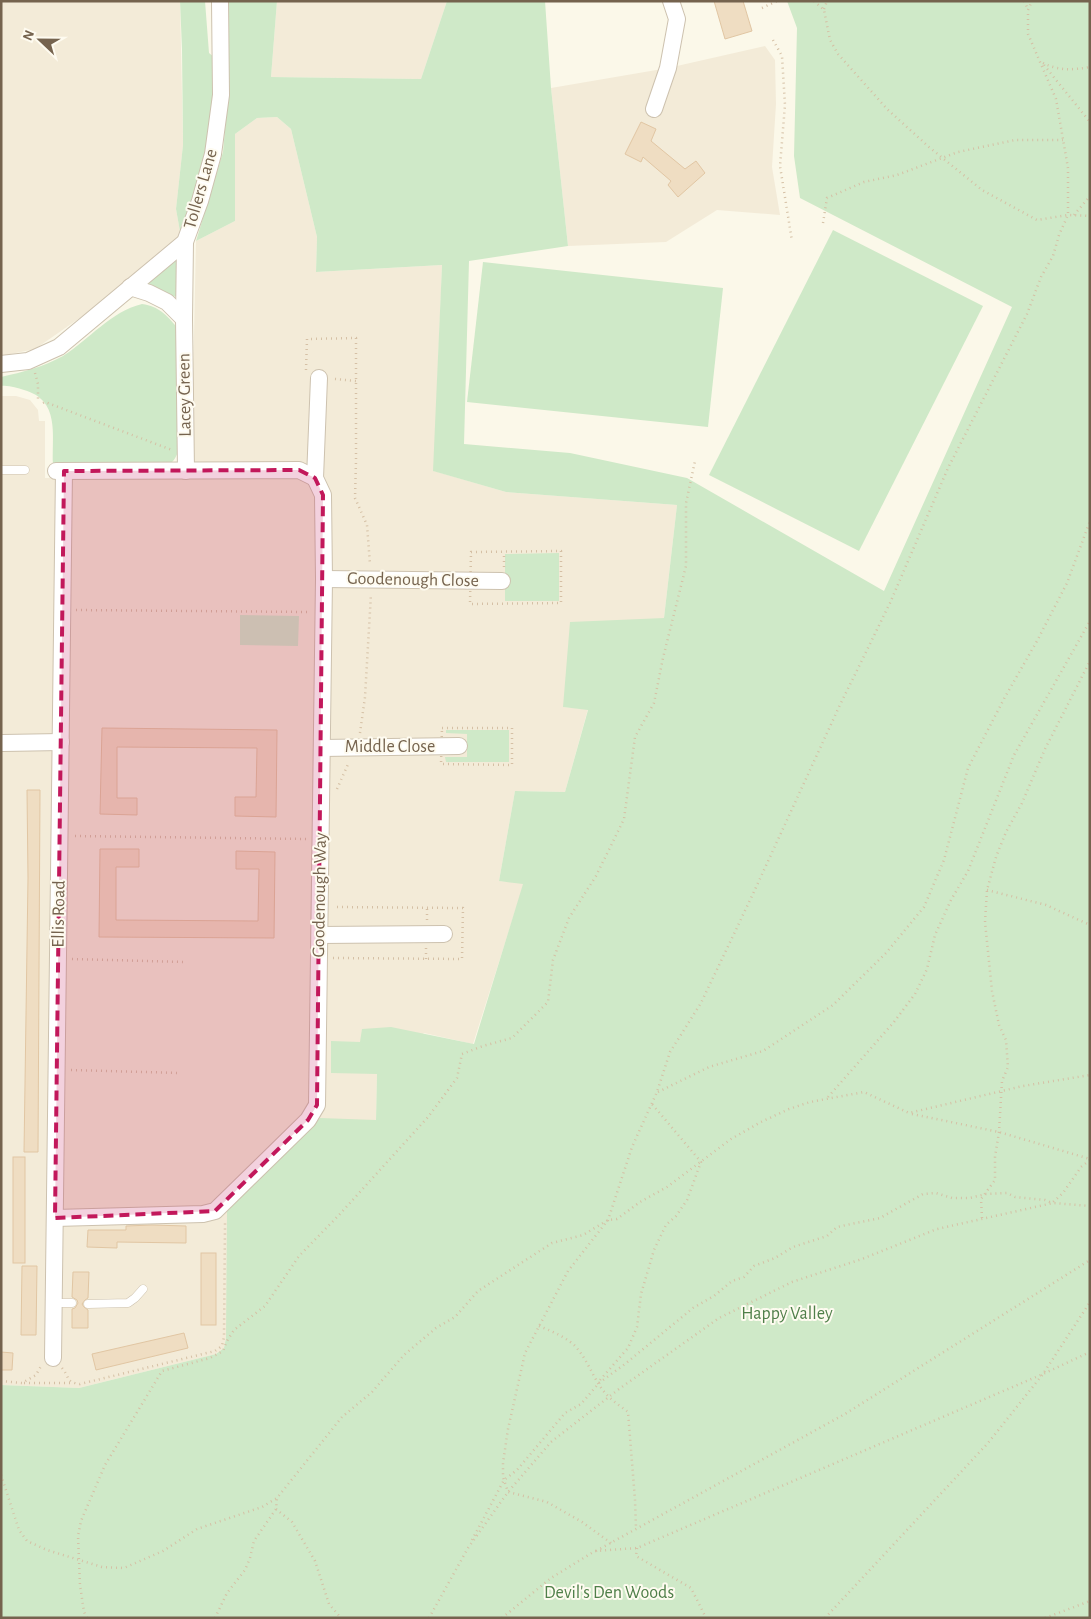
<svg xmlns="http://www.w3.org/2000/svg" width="1091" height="1619" font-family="'Alegreya Sans',sans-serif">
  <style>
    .residential { fill: #f3ebd8 }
    .green { fill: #cfe9c8 }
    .building { fill: #efddc2; stroke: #e1c6a3 }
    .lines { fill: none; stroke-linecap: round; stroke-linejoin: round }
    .lane-casing { stroke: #cdc2af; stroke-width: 9 }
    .street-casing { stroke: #cdc2af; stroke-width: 18 }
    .path { stroke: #d5c0a5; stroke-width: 2.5; stroke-dasharray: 1 4; stroke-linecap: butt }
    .lane { stroke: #fff; stroke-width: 8 }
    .street { stroke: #fff; stroke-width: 16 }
    .marked { fill: #c2185b; fill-opacity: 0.2; stroke: #c2185b; stroke-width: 4; stroke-dasharray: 10 6; stroke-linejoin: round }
    .labels { text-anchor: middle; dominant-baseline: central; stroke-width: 4; stroke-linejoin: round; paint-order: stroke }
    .street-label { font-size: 18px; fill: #75634e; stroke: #fefbf0 }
    .park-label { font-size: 18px; fill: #4f7f49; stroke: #fefbf0 }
  </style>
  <rect width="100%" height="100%" fill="#fbf8e9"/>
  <!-- residential -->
  <g class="residential">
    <path d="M1,1H180L183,145L176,209L181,237L84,315L35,349L1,356Z"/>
    <path d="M277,1H447L421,79L271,77Z"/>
    <path d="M765,46L775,60L776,104L772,167L780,215L717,210L666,242L568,246L551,88L668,68Z"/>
    <path d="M277,117L291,129L317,237L316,272L442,265L434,471L506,492L677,505L664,618L563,707L588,709L565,792L515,791L499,881L524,883L473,1044L424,1033L377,1074L376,1121L226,1338L224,1348L216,1354L79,1388L1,1385V396H16L30,400L38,410L39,421H45V478L191,479L196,241L235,221V134L257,118Z"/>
  </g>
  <!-- green -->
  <g class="green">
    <path d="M180,1H205L209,53L215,58L216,87L208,153L181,237L176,209L183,145L182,49Z"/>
    <path d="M227,1H277L271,77L421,79L447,1H545L551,88L568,246L469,261L464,444L570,453L687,478L884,591L1012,307L800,198L794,156L797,28L787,1H1090V1618H1V1385L79,1388L216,1354L224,1348L226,1338L227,1211L320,1118L376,1120L377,1074L331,1073V1041L360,1042L362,1029L391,1027L474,1044L523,884L499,881L515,791L565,792L588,710L563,707L570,622L664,618L677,505L506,492L433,471L442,265L316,272L317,237L291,129L277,117L257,118L235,134V221L196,241L223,152L228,96Z"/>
    <path d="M833,230L983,306L859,551L709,475Z"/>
    <path d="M174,259L178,262L177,296L173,297L167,293L147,287V283Z"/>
    <path d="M483,262L723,288L708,427L467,402Z"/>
    <path d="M142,304C160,307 165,314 177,327L178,452C175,459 173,463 166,466L53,463C52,434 60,400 24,390C17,388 9,385 1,386V377C23,372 43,367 63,356C90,339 110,312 142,304Z"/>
    <path d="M559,553V601H505V554Z"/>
    <path d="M240,615L299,616L298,646L240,645Z"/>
    <path d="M446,730H509V762H446L445,757H467V734L446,733Z"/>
  </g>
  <!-- building -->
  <g class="building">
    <path d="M714,1H743L752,31L725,39Z"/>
    <path d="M641,122L656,129L651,141L685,169L696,161L705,173L678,197L668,185L671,181L643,157L641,162L625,154Z"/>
    <path d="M102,728L277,730L276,817L235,816V797H256L257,748L117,747V798H137V815L100,814Z"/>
    <path d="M27,790H40L38,1152H24L28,878Z"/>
    <path d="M100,849H139V867H116V920L258,921L259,869H236V851L275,852L274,938L99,937Z"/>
    <rect x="13" y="1157" width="12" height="106"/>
    <path d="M152,1225L186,1226V1243L117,1242V1248L87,1247L88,1230H126V1226Z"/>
    <rect x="201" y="1253" width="15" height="72"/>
    <path d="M22,1266H37L36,1335H21Z"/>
    <path d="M73,1272H89L88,1298L85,1300L82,1304L84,1307L88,1310V1328H72V1309L75,1308L78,1303L77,1300L72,1297Z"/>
    <path d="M184,1333L188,1348L96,1370L92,1354Z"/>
    <path d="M1,1352L13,1353L12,1370H1Z"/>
  </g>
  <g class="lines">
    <defs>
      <g id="lane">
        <path d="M1,470H25"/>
        <path d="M54,1303H72"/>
        <path d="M88,1304L128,1303L135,1298L143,1289"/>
      </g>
      <g id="street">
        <path d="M654,109L668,68L677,19L671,1"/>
        <path d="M185,242L184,319L186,471"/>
        <path d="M130,287L149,293L167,302L184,319"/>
        <path d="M1,364L28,361L59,347L185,242L200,201L213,154L221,95L220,1"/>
        <path d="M56,471L299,470L315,478"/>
        <path d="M324,579L502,581"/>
        <path d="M3,743L61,742"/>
        <path d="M322,748L459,746"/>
        <path d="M320,935L444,934"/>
        <path d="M55,1218L203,1214L215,1211L308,1120L317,1105L324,579L323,495L315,478L319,378"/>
        <path d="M53,1358L64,471"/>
      </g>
    </defs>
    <!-- lane casing -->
    <use href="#lane" class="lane-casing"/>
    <!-- street casing -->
    <use href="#street" class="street-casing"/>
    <!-- path -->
    <g class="path">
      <path d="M814,1L824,10L830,40L838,54L887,109L929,147L982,190L1037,220L1068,215L1090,216"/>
      <path d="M1024,1L1028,9"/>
      <path d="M762,8L777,1"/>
      <path d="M824,9L827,1"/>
      <path d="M773,40L782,56L785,105L780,166L792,241"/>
      <path d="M1043,63C1059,71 1073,70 1090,67"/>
      <path d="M1044,65L1090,122"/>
      <path d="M1074,215L1090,196"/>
      <path d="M823,223L827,198L864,182L897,175L958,152L1015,140H1063"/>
      <path d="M306,370L307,339L356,338V461L355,498L367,525L370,564"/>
      <path d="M35,373L38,384V399"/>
      <path d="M335,379L356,381"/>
      <path d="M43,403L45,402L172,450"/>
      <path d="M561,551V603L470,604L471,552Z"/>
      <path d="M504,567V552"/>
      <path d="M76,610L308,612"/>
      <path d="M442,728H512V765L441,764Z"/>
      <path d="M360,733L365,697L371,594"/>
      <path d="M337,789L349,762"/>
      <path d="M75,836L307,839"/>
      <path d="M987,890L1046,905L1090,925"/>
      <path d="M427,920V908"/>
      <path d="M333,958L462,959L463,908L334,907"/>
      <path d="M72,959L184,962"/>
      <path d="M426,959V948"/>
      <path d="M71,1070L180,1073"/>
      <path d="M658,1092L709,1067L763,1051L833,1005L886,953L924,907L944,860L968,768L1005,697L1037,641L1067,583L1090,521"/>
      <path d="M828,1097L894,1022L915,994L927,969L935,935L951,900L968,871L1014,755L1090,621"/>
      <path d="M912,1114L999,1132L1090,1159"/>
      <path d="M982,1218L981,1199L995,1180V1157L999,1132L1002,1081L1008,1067L1006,1040L999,1025L992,991L985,922L987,890L996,857L1006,832L1022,803L1045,749L1090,661"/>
      <path d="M539,1326C551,1331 564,1336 574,1345C589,1360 594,1383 609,1397C615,1403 622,1407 628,1412L635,1500L636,1528"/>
      <path d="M62,1368C70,1377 65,1382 80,1384L215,1351L222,1346L224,1337L225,1223"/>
      <path d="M600,1380L628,1348L637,1327L641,1294L654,1250L666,1225L676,1216L687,1200L701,1162L652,1104"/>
      <path d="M1,1381L22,1383L36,1375L41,1366"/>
      <path d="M24,1383H71"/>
      <path d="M1,1475L19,1530L27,1541L47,1550L102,1567L124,1568L163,1551L197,1529L262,1507L277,1498L342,1417L372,1392L404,1355L436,1328L455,1317L478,1291L552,1243L583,1235L608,1220L617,1219L640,1202L667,1187L731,1139L761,1122L789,1109L810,1102L864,1092L909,1113L1023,1086L1090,1075"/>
      <path d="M276,1509L292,1522L315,1561L329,1604L341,1618"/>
      <path d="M472,1540L504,1480L517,1470L565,1413L581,1404L599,1383L625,1364L693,1308L714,1296L732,1281L744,1277L754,1266L775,1258L793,1247L827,1236L837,1227L880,1218L923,1194L936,1193L952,1198H970L986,1194L1007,1193L1015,1197L1045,1200L1052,1203L1063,1193L1081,1167L1090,1160"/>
      <path d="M611,1543L582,1522L547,1502L508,1492L503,1477V1463L508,1429L525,1353L568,1271L608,1220L632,1147L657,1092L670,1052L701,1003L752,896L839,707L890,603L948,468L1027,314L1041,277L1053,256L1059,235L1068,215V168L1056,99L1028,34V10L1032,1"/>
      <path d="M637,1548L636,1556L691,1588L706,1618"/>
      <path d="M596,1551L845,1414L1090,1260"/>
      <path d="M87,1618L84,1612L80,1585L78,1536L81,1521L105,1465L162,1371L210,1358L223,1351L227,1341L234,1330L265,1306L299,1256L339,1215L428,1117L457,1078L462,1054L483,1046L512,1038L548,1002L553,960L569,918L596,876L624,819L635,737L654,703L663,658L686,566V503L695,461"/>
      <path d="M215,1618L227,1593L245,1570L250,1558L254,1541L276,1509L277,1498"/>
      <path d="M429,1618L468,1548L508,1492L551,1442L619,1389L719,1318L792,1282L862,1259L937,1229L1053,1203L1090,1206"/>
      <path d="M502,1618L551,1578L595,1551L637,1548L1043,1374L1090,1352"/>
      <path d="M825,1618L988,1443L1043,1374L1090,1302"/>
      <path d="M1045,1618L1090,1601"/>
    </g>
    <!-- lane -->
    <use href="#lane" class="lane"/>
    <!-- street -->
    <use href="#street" class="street"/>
  </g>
  <!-- marked area -->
  <path class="marked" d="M299,470L315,478L323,495L317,1105L308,1120L215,1211L55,1218L64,471Z"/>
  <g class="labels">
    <!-- street labels -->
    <g class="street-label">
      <text transform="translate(201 189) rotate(-74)">Tollers Lane</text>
      <text transform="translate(185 395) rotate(-91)">Lacey Green</text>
      <text transform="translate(413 580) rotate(1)">Goodenough Close</text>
      <text x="390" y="747">Middle Close</text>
      <text transform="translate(320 895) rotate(-89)">Goodenough Way</text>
      <text transform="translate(59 914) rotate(-89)">Ellis Road</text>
    </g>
    <!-- park labels -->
    <g class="park-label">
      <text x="787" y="1314">Happy Valley</text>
      <text x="609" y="1593">Devil's Den Woods</text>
    </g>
  </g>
  <!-- border -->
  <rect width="1091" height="1619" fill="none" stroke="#75634e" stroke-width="5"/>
  <!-- north arrow -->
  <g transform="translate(40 40) rotate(292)" stroke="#fefbf0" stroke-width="4" paint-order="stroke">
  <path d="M0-4L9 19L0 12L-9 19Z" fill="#75634e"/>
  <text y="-8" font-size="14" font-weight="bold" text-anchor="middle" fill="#75634e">N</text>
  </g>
</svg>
